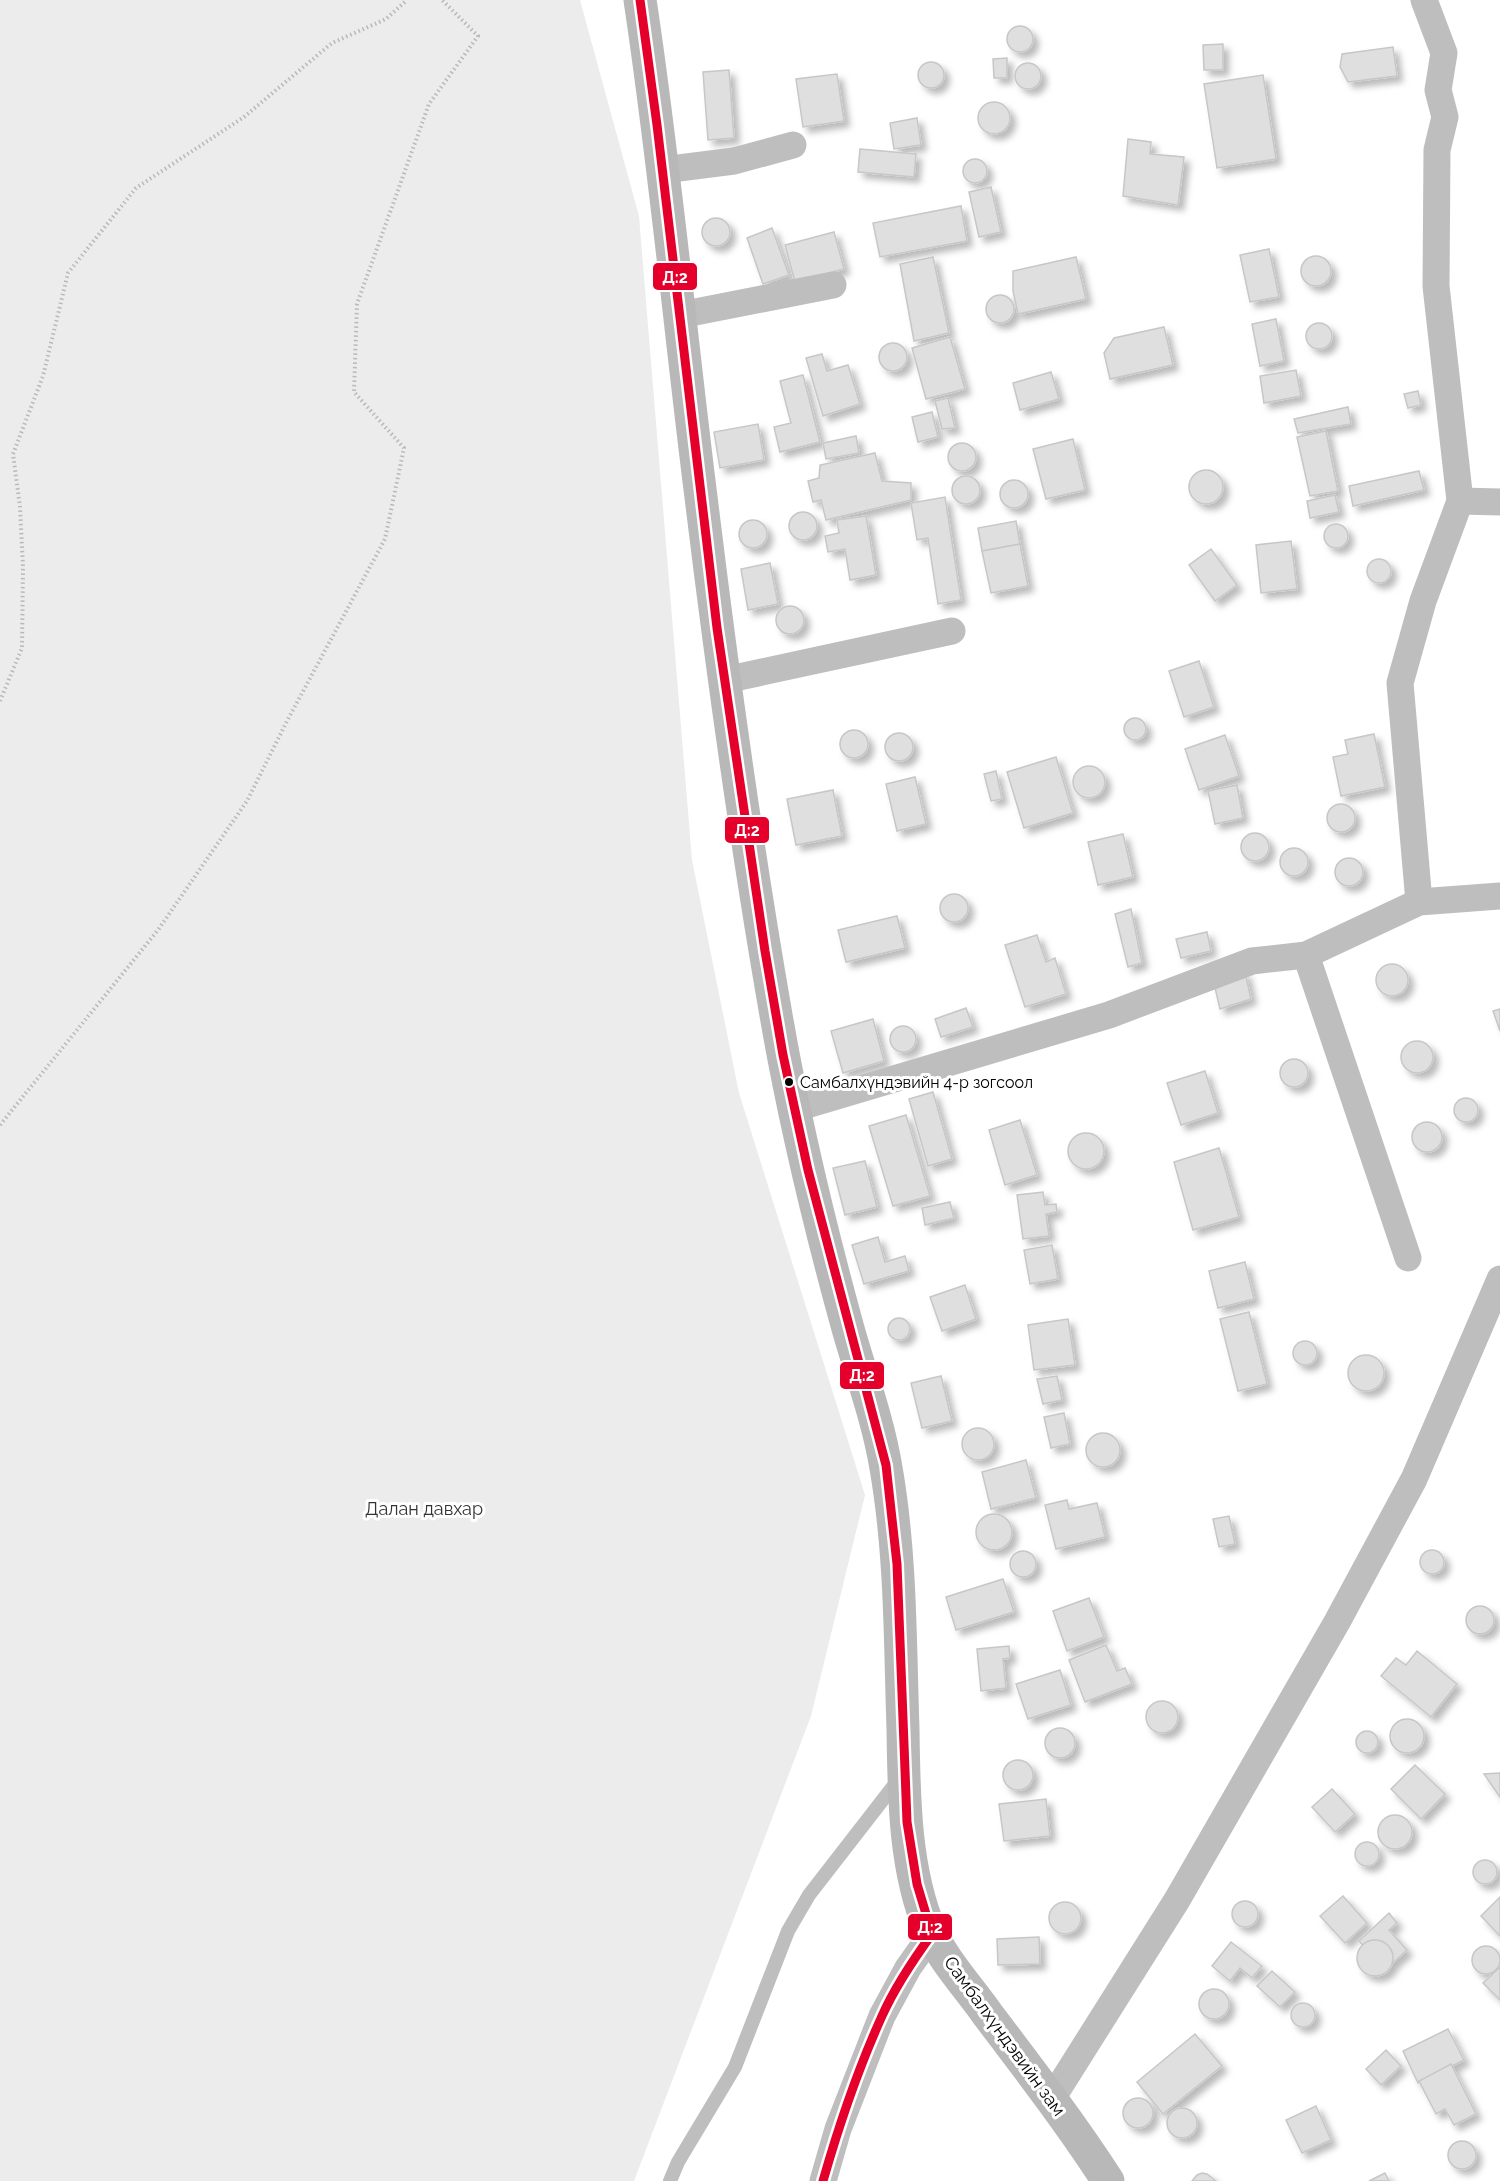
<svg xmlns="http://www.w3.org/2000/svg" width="1500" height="2181" font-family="Raleway,sans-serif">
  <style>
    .green { fill: #ececec }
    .building { fill: #dfdfdf; stroke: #c7c7c7; stroke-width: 1.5; filter: url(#shadow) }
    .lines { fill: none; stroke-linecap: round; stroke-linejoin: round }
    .path { stroke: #b9b9b9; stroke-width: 4; stroke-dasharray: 1.5 3; stroke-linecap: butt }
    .lane { stroke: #bebebe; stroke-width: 14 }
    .street { stroke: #bebebe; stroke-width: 27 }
    .secondary { stroke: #b8b8b8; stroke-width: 33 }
    .bus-1-casing { stroke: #fff; stroke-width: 14 }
    .bus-1 { stroke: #e4002b; stroke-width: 9 }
    .bus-dot { fill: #000; stroke: #fff; stroke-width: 2 }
    .labels { text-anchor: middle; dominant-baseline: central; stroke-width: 6; stroke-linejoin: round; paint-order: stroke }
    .bus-label { font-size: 16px; fill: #000; stroke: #fff; text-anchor: start }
    .park-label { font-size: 18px; fill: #333; stroke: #fff }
    .street-label { font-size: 18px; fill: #000; stroke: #fff }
    .line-badge { stroke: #fff; stroke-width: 2 }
    .badge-label { font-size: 16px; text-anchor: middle; font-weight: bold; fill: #fff }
  </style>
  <defs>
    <filter id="shadow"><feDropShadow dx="5.5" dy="5.5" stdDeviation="3" flood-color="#0004"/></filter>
  </defs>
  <rect width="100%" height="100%" fill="#fff"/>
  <!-- green -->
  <path class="green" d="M0,0H580L639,216L692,860L739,1093L865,1495L811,1716L634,2181H0Z"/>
  <!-- building -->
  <g class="building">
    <circle cx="1020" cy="39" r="13"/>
    <path d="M1223,44V70H1204L1203,45Z"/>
    <path d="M1393,47L1397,76L1348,82L1340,67L1342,54Z"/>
    <path d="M1007,58V78H994L993,59Z"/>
    <circle cx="931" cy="75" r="13"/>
    <circle cx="1028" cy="76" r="13"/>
    <path d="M729,70L734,138L708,140L703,72Z"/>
    <path d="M837,74L844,121L803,127L796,79Z"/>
    <path d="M1263,75L1276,159L1217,168L1204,84Z"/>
    <circle cx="994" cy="118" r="16"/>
    <path d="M917,118L921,145L894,149L890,123Z"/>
    <path d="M1128,139L1151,142L1150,154L1184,157L1178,205L1123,196Z"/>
    <path d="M860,149L916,154L914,177L858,172Z"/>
    <circle cx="975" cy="171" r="12"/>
    <path d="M991,187L1001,232L979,237L969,192Z"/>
    <path d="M961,206L967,241L880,257L873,223Z"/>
    <circle cx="716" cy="232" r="14"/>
    <path d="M772,228L789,275L763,284L747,238Z"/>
    <path d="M834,232L844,269L795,282L785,245Z"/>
    <path d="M1269,249L1279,297L1250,302L1240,255Z"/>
    <circle cx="1316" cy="271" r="15"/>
    <path d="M933,257L949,333L914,341L900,264Z"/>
    <path d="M1076,257L1086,299L1018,314L1013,291V271Z"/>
    <circle cx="1000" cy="309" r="14"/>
    <path d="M1276,319L1284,361L1260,366L1252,324Z"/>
    <circle cx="1319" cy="336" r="13"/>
    <path d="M1164,327L1173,365L1110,379L1104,353L1114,338Z"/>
    <path d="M950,337L965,389L926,399L912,348Z"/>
    <circle cx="893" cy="357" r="14"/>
    <path d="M822,354L827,371L848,365L860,404L823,416L806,358Z"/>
    <path d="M1296,370L1301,396L1264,403L1260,376Z"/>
    <path d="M1051,372L1059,399L1020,410L1013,383Z"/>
    <path d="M803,375L820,442L780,452L774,427L791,423L780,381Z"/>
    <path d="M1418,391L1421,405L1408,408L1404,394Z"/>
    <path d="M948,398L955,428L942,429L935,401Z"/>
    <path d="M1348,407L1351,424L1298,433L1294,419Z"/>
    <path d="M932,412L938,437L918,442L912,417Z"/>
    <path d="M758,424L764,460L720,468L714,432Z"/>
    <path d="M1326,431L1338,491L1310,496L1297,437Z"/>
    <path d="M856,436L859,453L826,459L823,443Z"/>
    <path d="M1073,439L1085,490L1046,499L1033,449Z"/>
    <circle cx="962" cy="457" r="14"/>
    <path d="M875,453L882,481L911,483V500L826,520L821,500L813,502L808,481L819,478L820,465Z"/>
    <circle cx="1206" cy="487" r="17"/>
    <path d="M1419,471L1424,490L1353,506L1349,486Z"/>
    <circle cx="966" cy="490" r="14"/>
    <circle cx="1014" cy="494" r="14"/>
    <path d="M1335,495L1339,512L1310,518L1307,501Z"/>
    <path d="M945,497L961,600L938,604L928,538L917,540L911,503Z"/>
    <circle cx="803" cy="526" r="14"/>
    <path d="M866,516L876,575L850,580L845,549L828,552L825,536L839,533L837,520Z"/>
    <circle cx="753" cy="534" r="14"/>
    <path d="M1016,521L1020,544L982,551L978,528Z"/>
    <circle cx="1336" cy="536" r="12"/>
    <path d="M1291,541L1297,589L1261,593L1256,545Z"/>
    <path d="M1020,544L1028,586L991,593L982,551Z"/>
    <path d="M1211,549L1237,585L1215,601L1189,565Z"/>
    <circle cx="1379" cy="571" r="12"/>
    <path d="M770,563L778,604L748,610L741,569Z"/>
    <circle cx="790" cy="620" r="14"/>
    <path d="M1199,661L1214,707L1184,717L1169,671Z"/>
    <circle cx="1135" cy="729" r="11"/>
    <circle cx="854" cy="744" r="14"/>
    <circle cx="899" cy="747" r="14"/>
    <path d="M1374,734L1385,787L1341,796L1333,757L1348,754L1345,740Z"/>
    <path d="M1225,735L1239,776L1199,790L1185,749Z"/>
    <path d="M1056,757L1073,813L1024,828L1007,772Z"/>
    <circle cx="1089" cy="782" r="16"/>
    <path d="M996,771L1002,799L991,801L984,774Z"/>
    <path d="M915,777L926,824L897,831L886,784Z"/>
    <path d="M1237,785L1243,818L1215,824L1208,791Z"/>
    <path d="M833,790L842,836L796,845L787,799Z"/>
    <circle cx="1341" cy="818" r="14"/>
    <circle cx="1255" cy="847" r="14"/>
    <path d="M1123,834L1133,877L1098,885L1088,842Z"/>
    <circle cx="1294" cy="862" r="14"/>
    <circle cx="1349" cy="872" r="14"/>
    <circle cx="954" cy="908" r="14"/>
    <path d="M1131,909L1142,963L1128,967L1115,914Z"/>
    <path d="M897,916L905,948L846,962L838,930Z"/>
    <path d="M1207,932L1211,951L1181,958L1176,939Z"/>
    <path d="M1037,935L1046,962L1055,958L1066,994L1025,1007L1005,945Z"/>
    <circle cx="1392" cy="980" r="16"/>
    <path d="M1245,972L1251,999L1220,1009L1213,979Z"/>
    <path d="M966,1008L973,1027L941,1037L935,1019Z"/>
    <path d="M1500,1009V1031L1493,1011Z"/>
    <path d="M873,1019L884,1061L843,1073L831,1031Z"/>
    <circle cx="903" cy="1039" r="13"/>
    <circle cx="1417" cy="1057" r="16"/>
    <circle cx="1294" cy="1073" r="14"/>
    <path d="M1205,1071L1218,1113L1181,1125L1167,1083Z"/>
    <path d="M933,1092L952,1159L928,1166L909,1099Z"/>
    <circle cx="1466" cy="1110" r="12"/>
    <path d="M906,1115L930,1196L893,1206L869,1126Z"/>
    <path d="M1020,1120L1037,1175L1005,1185L989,1130Z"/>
    <circle cx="1427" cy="1137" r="15"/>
    <circle cx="1086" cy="1151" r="18"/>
    <path d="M1219,1148L1239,1217L1193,1230L1174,1162Z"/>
    <path d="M865,1161L877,1207L845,1215L833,1168Z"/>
    <path d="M1043,1192L1045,1205L1056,1204L1057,1212L1046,1214L1049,1236L1023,1239L1017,1195Z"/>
    <path d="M950,1202L954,1218L925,1225L922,1208Z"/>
    <path d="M878,1237L885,1262L905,1256L909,1271L864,1284L852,1245Z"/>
    <path d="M1052,1245L1058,1279L1030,1284L1024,1250Z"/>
    <path d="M1245,1262L1254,1299L1218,1308L1209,1271Z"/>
    <path d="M965,1285L976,1319L942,1331L930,1297Z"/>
    <path d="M1249,1312L1267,1384L1238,1391L1220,1319Z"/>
    <circle cx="899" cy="1329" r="11"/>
    <path d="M1068,1319L1075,1365L1034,1370L1028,1325Z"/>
    <circle cx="1305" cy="1353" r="12"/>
    <circle cx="1366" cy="1373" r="18"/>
    <path d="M941,1376L952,1421L922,1428L911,1383Z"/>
    <path d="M1057,1376L1062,1400L1043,1404L1037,1379Z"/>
    <path d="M1064,1413L1070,1444L1051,1448L1044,1417Z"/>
    <circle cx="978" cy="1444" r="16"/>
    <circle cx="1103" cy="1450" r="17"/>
    <path d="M1026,1460L1036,1498L991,1509L982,1472Z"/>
    <path d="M1067,1500L1069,1509L1097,1503L1105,1537L1056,1549L1045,1505Z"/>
    <circle cx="994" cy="1532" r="18"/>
    <path d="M1229,1516L1235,1544L1219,1547L1213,1519Z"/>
    <circle cx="1432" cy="1562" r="12"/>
    <circle cx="1023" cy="1564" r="13"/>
    <path d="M1003,1579L1014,1612L956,1630L946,1597Z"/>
    <path d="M1089,1598L1104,1637L1067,1651L1053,1611Z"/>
    <circle cx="1480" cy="1620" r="14"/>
    <path d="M1106,1645L1117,1671L1125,1668L1132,1684L1085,1702L1069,1660Z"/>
    <path d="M1009,1646L1010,1658L1003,1659L1006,1688L981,1691L977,1649Z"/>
    <path d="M1417,1651L1457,1684L1431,1717L1381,1676L1396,1658L1406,1665Z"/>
    <path d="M1060,1670L1071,1705L1028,1719L1016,1684Z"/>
    <circle cx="1162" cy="1717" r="16"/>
    <circle cx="1407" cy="1736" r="17"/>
    <circle cx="1060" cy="1743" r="15"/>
    <circle cx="1367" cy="1742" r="11"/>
    <circle cx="1018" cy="1775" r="15"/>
    <path d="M1415,1765L1445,1794L1421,1819L1391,1789Z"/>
    <path d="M1500,1773V1797L1484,1774Z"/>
    <path d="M1332,1789L1355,1814L1335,1832L1312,1807Z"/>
    <path d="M1046,1799L1050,1836L1004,1841L999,1804Z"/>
    <circle cx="1395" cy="1832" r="17"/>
    <circle cx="1367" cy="1854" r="12"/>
    <circle cx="1485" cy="1872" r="12"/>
    <path d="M1343,1896L1367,1923L1345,1943L1320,1916Z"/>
    <path d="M1500,1897V1936L1481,1916Z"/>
    <circle cx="1245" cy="1914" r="13"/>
    <circle cx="1065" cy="1918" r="16"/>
    <path d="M1389,1913L1397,1923L1389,1930L1407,1950L1385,1970L1359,1941Z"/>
    <path d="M1039,1937L1040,1964L998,1965L997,1939Z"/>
    <circle cx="1375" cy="1958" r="18"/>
    <path d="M1231,1942L1262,1966L1252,1978L1240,1968L1230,1981L1212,1966Z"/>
    <circle cx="1486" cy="1960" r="14"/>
    <path d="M1500,1967V2000L1483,1983Z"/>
    <path d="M1272,1971L1295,1992L1280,2007L1257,1986Z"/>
    <circle cx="1214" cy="2004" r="15"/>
    <circle cx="1303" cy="2015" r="12"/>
    <path d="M1448,2029L1464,2060L1418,2083L1403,2051Z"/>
    <path d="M1195,2034L1222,2066L1163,2114L1137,2082Z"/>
    <path d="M1386,2050L1401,2066L1381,2085L1366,2069Z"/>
    <path d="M1451,2064L1476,2114L1454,2125L1445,2109L1436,2114L1419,2081Z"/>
    <circle cx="1138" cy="2113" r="15"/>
    <path d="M1316,2106L1331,2140L1302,2153L1286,2120Z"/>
    <circle cx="1182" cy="2123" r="15"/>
    <circle cx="1462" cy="2155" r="14"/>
    <path d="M1202,2173L1207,2174L1216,2181H1192L1197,2175Z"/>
    <path d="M1385,2173L1389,2181H1369Z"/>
  </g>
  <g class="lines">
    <!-- path -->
    <g class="path">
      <path d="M0,701L22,648L23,567L20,507L13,454L43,376L68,273L136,188L244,117L332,43L386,19L407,0"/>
      <path d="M0,1125L158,930L247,801L287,721L385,539L404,448L354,392L357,304L429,104L478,36L442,0"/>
    </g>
    <!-- lane -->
    <path class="lane" d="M670,2181L678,2162L735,2067L788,1931L809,1895L899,1779"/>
    <!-- street -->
    <g class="street">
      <path d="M663,170L734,161L793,145"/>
      <path d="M680,315L833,285"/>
      <path d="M1460,501L1500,502"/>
      <path d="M725,680L952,631"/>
      <path d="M1419,902L1400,683L1423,601L1460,501L1436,286L1437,150L1445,117L1438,90L1444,53L1424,0"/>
      <path d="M1306,955L1408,1258"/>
      <path d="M793,1109L1109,1015L1252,961L1306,955L1419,902L1500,896"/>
      <path d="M1051,2100L1177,1900L1337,1622L1414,1479L1500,1279"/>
      <path d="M823,2181L838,2129L882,2016L908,1968L932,1934"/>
    </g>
    <!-- secondary -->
    <path class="secondary" d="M640,0C665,165 680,331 701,497C722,670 746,843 776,1015C794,1119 819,1223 847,1325C860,1372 878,1419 886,1468C901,1554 900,1641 903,1729C904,1795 904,1868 930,1930C942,1959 970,1989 988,2015C1029,2069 1071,2124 1108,2181"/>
    <defs>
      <path id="bus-1" d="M640,0L657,125L717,628L765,951L783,1055L808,1170L886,1465L897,1564L907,1822L917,1884L932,1934C913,1960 895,1987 882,2016C858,2069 839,2125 823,2181"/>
    </defs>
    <!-- bus-1 casing -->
    <use href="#bus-1" class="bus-1-casing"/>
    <!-- bus-1 -->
    <use href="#bus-1" class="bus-1"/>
  </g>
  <!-- markers -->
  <circle class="bus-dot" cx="789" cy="1082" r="5"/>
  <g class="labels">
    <!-- bus labels -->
    <g class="bus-label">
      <text x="800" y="1082">Самбалхүндэвийн 4-р зогсоол</text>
    </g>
    <!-- park labels -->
    <g class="park-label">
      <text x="424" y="1508">Далан давхар</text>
    </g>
    <!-- street labels -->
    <g class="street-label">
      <text transform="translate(1005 2036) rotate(54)">Самбалхүндэвийн зам</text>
    </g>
  </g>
  <g class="line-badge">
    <rect x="652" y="262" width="46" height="29" rx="6" fill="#e4002b"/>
    <rect x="724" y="816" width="46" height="28" rx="6" fill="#e4002b"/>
    <rect x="839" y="1361" width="46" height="29" rx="6" fill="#e4002b"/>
    <rect x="907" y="1913" width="46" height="28" rx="6" fill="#e4002b"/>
  </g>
  <g class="badge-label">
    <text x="675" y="283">Д:2</text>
    <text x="747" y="836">Д:2</text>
    <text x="862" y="1381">Д:2</text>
    <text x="930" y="1933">Д:2</text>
  </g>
</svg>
